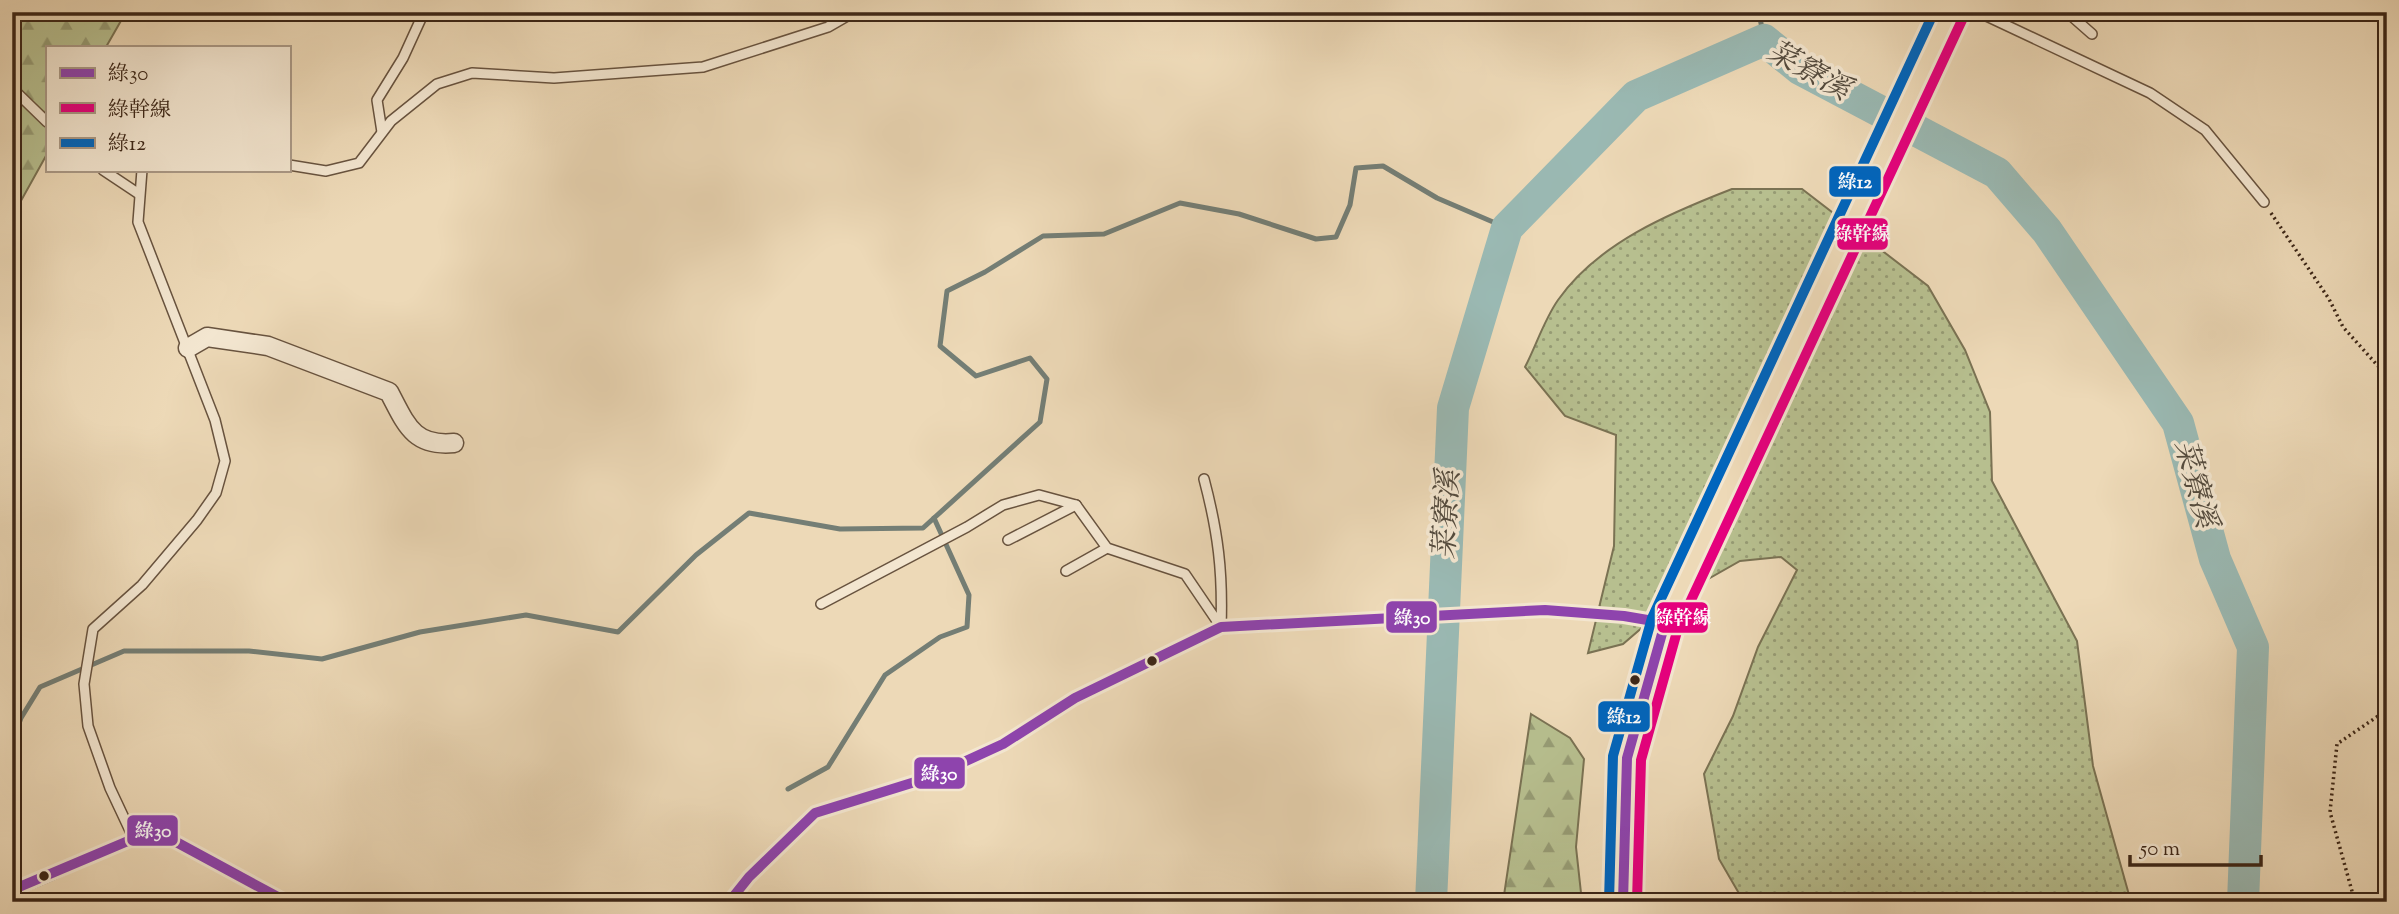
<svg xmlns="http://www.w3.org/2000/svg" width="2399" height="914" font-family="'Sorts Mill Goudy','Noto Serif TC',serif">
  <style>
    .grass { fill: url(#grass-dots); stroke: #7a7253; stroke-width: 2 }
    .forest { fill: url(#forest-firs); stroke: #7a7253; stroke-width: 2 }
    .lines { fill: none; stroke-linecap: round; stroke-linejoin: round }
    .stream { stroke: #747e75; stroke-width: 5 }
    .river { stroke: #9ab9b3; stroke-width: 32 }
    .lane-casing { stroke: #68533f; stroke-width: 12 }
    .street-casing { stroke: #68533f; stroke-width: 21 }
    .primary-casing { stroke: #3c2617; stroke-width: 32 }
    .path { stroke: #3c2617; stroke-width: 3.5; stroke-dasharray: 2 3.5; stroke-linecap: butt }
    .lane { stroke: #f3e6d0; stroke-width: 9 }
    .street { stroke: #f3e6d0; stroke-width: 18 }
    .primary { stroke: #edd9b7; stroke-width: 28 }
    .bus-1-casing { stroke: #f3e6d0; stroke-width: 16 }
    .bus-2-casing { stroke: #f3e6d0; stroke-width: 16 }
    .bus-3-casing { stroke: #f3e6d0; stroke-width: 16 }
    .bus-1 { stroke: #8e44ad; stroke-width: 10 }
    .bus-2 { stroke: #e5007d; stroke-width: 10 }
    .bus-3 { stroke: #0065bd; stroke-width: 10 }
    .bus-dot { fill: #3c2617; stroke: #f3e6d0; stroke-width: 2.5 }
    .labels { text-anchor: middle; dominant-baseline: central; stroke-width: 7; stroke-linejoin: round; paint-order: stroke }
    .water-label { font-size: 30px; font-style: italic; fill: #544b3e; stroke: #f3e6d0 }
    .line-badge { stroke: #f3e6d0; stroke-width: 2.5 }
    .badge-label { font-size: 19px; text-anchor: middle; font-weight: bold; fill: #fff }
  </style>
  <defs>
    <pattern id="grass-dots" width="8" height="8" patternUnits="userSpaceOnUse" patternTransform="scale(1.75)"><rect width="8" height="8" fill="#b7bf8f"/><path d="M2 2h.1M6 6h.1" fill="none" stroke="#969b74" stroke-width="1.8" stroke-linecap="round"/></pattern>
    <pattern id="forest-firs" width="22" height="20" patternUnits="userSpaceOnUse" patternTransform="scale(1.75)"><rect width="22" height="20" fill="#b7bf8f"/><path d="M5 1l3.5 6h-7zM16 11l3.5 6h-7z" fill="#969b74"/></pattern>
  </defs>
  <rect width="100%" height="100%" fill="#edd9b7"/>
  <filter id="stains"><feTurbulence type="fractalNoise" baseFrequency=".00286" numOctaves="4"/><feColorMatrix values="0 0 0 0 .2 0 0 0 0 .09 0 0 0 0 .02 0 0 0 .5 -.17"/></filter>
  <radialGradient id="worn" r=".72"><stop offset=".6" stop-color="#630" stop-opacity="0"/><stop offset="1" stop-color="#630" stop-opacity=".3"/></radialGradient>
  <!-- grass -->
  <path class="grass" d="M1732,189H1802L1928,286L1965,350L1990,412L1992,481L2077,641L2093,766L2131,902H1744L1719,859L1704,774L1733,716L1758,647L1797,570L1781,557L1740,561L1680,595L1623,644L1588,653L1614,546L1616,435L1565,416L1525,367C1536,346 1544,320 1558,300C1598,243 1670,213 1732,189Z"/>
  <!-- forest -->
  <g class="forest">
    <path d="M12,12H126L106,47H47V154L12,217Z"/>
    <path d="M1531,714L1570,738L1584,759L1576,847L1582,902H1503Z"/>
  </g>
  <g class="lines">
    <!-- stream -->
    <g class="stream">
      <path d="M1759,12L1764,40"/>
      <path d="M12,743L21,718L40,687L124,651H249L322,659L420,632L526,615L618,632L696,555L749,513L840,529L923,528L1040,422L1047,379L1030,358L976,376L940,346L947,291L985,272L1043,236L1104,234L1180,203L1239,214L1316,239L1336,237L1350,205L1356,168L1383,166L1437,198L1507,228"/>
      <path d="M788,789L828,767L885,675L940,637L967,627L969,595L934,518"/>
    </g>
    <!-- river -->
    <path class="river" d="M1431,902L1453,408L1507,228L1636,96L1764,40L1800,69L1997,173L2047,231L2178,423L2215,559L2253,647L2243,902"/>
    <defs>
      <g id="lane">
        <path d="M1978,12L2150,93L2205,130L2264,202"/>
        <path d="M2067,12L2092,34"/>
        <path d="M1996,19L2034,12"/>
        <path d="M12,88L47,122"/>
        <path d="M382,132L377,100L403,58L424,12"/>
        <path d="M289,165L326,171L359,163L391,121L437,84L472,73L554,78L703,67L828,27L854,12"/>
        <path d="M103,170L139,194"/>
        <path d="M1008,540L1076,505"/>
        <path d="M1066,571L1107,548"/>
        <path d="M821,604L967,527L1003,505L1039,495L1076,505L1107,548L1185,574L1221,627C1223,572 1218,532 1204,479"/>
        <path d="M133,837L110,788L88,726L84,684L93,629L142,585L197,520L216,493L225,461L215,420L138,222L142,170"/>
        <path d="M12,890C62,875 105,845 154,830L287,902"/>
        <path d="M729,902L749,877L815,813L931,777L1003,744L1075,698L1221,627L1545,610L1624,616L1663,623"/>
      </g>
      <path id="street" d="M188,348L207,337L268,346L389,392C406,424 413,447 454,443"/>
      <path id="primary" d="M1623,902V824L1627,758L1665,623L1950,12"/>
    </defs>
    <!-- lane casing -->
    <use href="#lane" class="lane-casing"/>
    <!-- street casing -->
    <use href="#street" class="street-casing"/>
    <!-- primary casing -->
    <use href="#primary" class="primary-casing"/>
    <!-- path -->
    <g class="path">
      <path d="M2271,213L2329,299L2343,327L2387,376"/>
      <path d="M2355,902L2330,812L2337,744L2387,710"/>
    </g>
    <!-- lane -->
    <use href="#lane" class="lane"/>
    <!-- street -->
    <use href="#street" class="street"/>
    <!-- primary -->
    <use href="#primary" class="primary"/>
    <defs>
      <g id="bus-1">
        <path d="M12,890L154,830L287,902"/>
        <path d="M729,902L749,877L815,813L931,777L1003,744L1075,698L1221,627L1545,610L1624,616L1665,623"/>
        <path d="M1623,902L1627,758L1665,623"/>
      </g>
      <path id="bus-2" d="M1637,902L1641,760L1678,628L1963,18"/>
      <path id="bus-3" d="M1609,902L1613,756L1652,618L1934,12"/>
    </defs>
    <!-- bus-1 casing -->
    <use href="#bus-1" class="bus-1-casing"/>
    <!-- bus-2 casing -->
    <use href="#bus-2" class="bus-2-casing"/>
    <!-- bus-3 casing -->
    <use href="#bus-3" class="bus-3-casing"/>
    <!-- bus-1 -->
    <use href="#bus-1" class="bus-1"/>
    <!-- bus-2 -->
    <use href="#bus-2" class="bus-2"/>
    <!-- bus-3 -->
    <use href="#bus-3" class="bus-3"/>
  </g>
  <!-- markers -->
  <g class="bus-dot">
    <circle cx="1152" cy="661" r="6"/>
    <circle cx="1635" cy="680" r="6"/>
    <circle cx="44" cy="876" r="6"/>
  </g>
  <g class="labels">
    <!-- water labels -->
    <g class="water-label">
      <text transform="translate(1808 72) rotate(29)">菜竂溪</text>
      <text transform="translate(2194 484) rotate(75)">菜竂溪</text>
      <text transform="translate(1448 515) rotate(-87)">菜竂溪</text>
    </g>
  </g>
  <g class="line-badge">
    <rect x="1828" y="165" width="54" height="33" rx="7" fill="#0065bd"/>
    <rect x="1836" y="217" width="53" height="34" rx="7" fill="#e5007d"/>
    <rect x="1385" y="600" width="53" height="34" rx="7" fill="#8e44ad"/>
    <rect x="1656" y="601" width="53" height="33" rx="7" fill="#e5007d"/>
    <rect x="1597" y="700" width="54" height="33" rx="7" fill="#0065bd"/>
    <rect x="913" y="756" width="53" height="34" rx="7" fill="#8e44ad"/>
    <rect x="126" y="814" width="53" height="33" rx="7" fill="#8e44ad"/>
  </g>
  <g class="badge-label">
    <text x="1855" y="188">綠12</text>
    <text x="1862" y="240">綠幹線</text>
    <text x="1412" y="624">綠30</text>
    <text x="1683" y="624">綠幹線</text>
    <text x="1624" y="723">綠12</text>
    <text x="939" y="780">綠30</text>
    <text x="153" y="837">綠30</text>
  </g>
  <!-- margin -->
  <rect width="2399" height="914" fill="none" stroke="#edd9b7" stroke-width="42"/>
  <rect x="14" y="14" width="2371" height="886" fill="none" stroke="#3c2617" stroke-width="3.5"/>
  <rect x="21" y="21" width="2357" height="872" fill="none" stroke="#3c2617" stroke-width="2"/>
  <!-- legend -->
  <rect x="46" y="46" width="245" height="126" fill="#f3e6d0" stroke="#aa9986" stroke-width="2"/>
  <rect x="60" y="68" width="35" height="10" fill="#8e44ad" stroke="#aa9986" stroke-width="2"/>
  <text x="108" y="80" font-size="21" fill="#3c2617">綠30</text>
  <rect x="60" y="103" width="35" height="10" fill="#e5007d" stroke="#aa9986" stroke-width="2"/>
  <text x="108" y="116" font-size="21" fill="#3c2617">綠幹線</text>
  <rect x="60" y="138" width="35" height="10" fill="#0065bd" stroke="#aa9986" stroke-width="2"/>
  <text x="108" y="150" font-size="21" fill="#3c2617">綠12</text>
  <!-- scale -->
  <path d="M2130 855v10h131v-10" fill="none" stroke="#3c2617" stroke-width="3.5"/>
  <text x="2140" y="855" font-size="21" fill="#3c2617" stroke="#f3e6d0" stroke-width="5" paint-order="stroke">50 m</text>
  <rect width="100%" height="100%" filter="url(#stains)"/>
  <rect width="100%" height="100%" fill="url(#worn)"/>
</svg>
